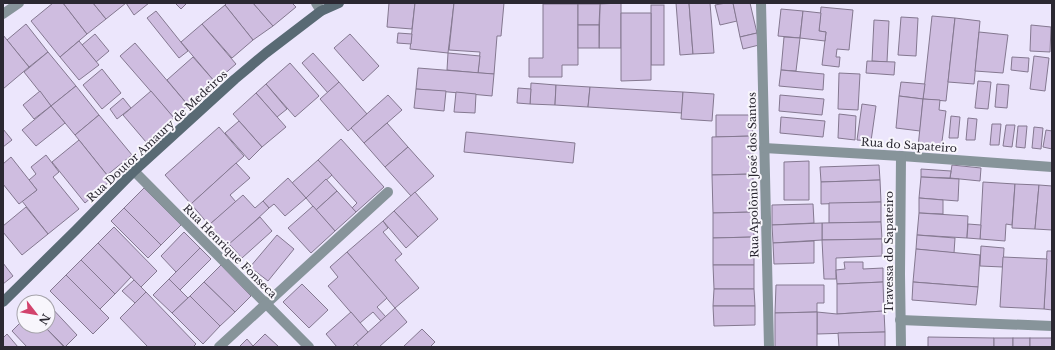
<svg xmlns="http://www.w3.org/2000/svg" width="1055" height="350" font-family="'Libre Baskerville',serif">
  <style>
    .building { fill: #cfbde0; stroke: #847890 }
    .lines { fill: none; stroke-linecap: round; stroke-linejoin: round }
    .street { stroke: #87949a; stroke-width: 10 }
    .secondary { stroke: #596a74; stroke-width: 10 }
    .labels { text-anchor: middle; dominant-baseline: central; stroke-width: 4; stroke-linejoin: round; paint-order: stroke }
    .street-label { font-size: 11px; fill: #2b2832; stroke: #f8f6fc }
  </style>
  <rect width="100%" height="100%" fill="#ece6fc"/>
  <!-- building -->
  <g class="building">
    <path d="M53,3H63L87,34L60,57L31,21Z"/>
    <path d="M63,3H93L106,19L87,34Z"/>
    <path d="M93,3H149L134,15L126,3L106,19Z"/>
    <path d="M175,3H187L181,9Z"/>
    <path d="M227,3H253L273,26L253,40L225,5Z"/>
    <path d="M253,3H292L296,7L273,26Z"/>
    <path d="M389,3H415L412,29L387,27Z"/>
    <path d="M415,3H454L448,53L410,49Z"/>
    <path d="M454,3H504L501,36H497L494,74L478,73L480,52L449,50Z"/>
    <path d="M621,3V48H599L600,4Z"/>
    <path d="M676,3H689L693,54L680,55Z"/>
    <path d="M689,3H710L714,53L693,54Z"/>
    <path d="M726,3H733L737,21L720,25L715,5Z"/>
    <path d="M733,3H750L757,33L740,37Z"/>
    <path d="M543,4H578V65H562V77H529V58H543Z"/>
    <path d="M578,4H600L599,25H578Z"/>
    <path d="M225,5L253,40L232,58L202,24Z"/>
    <rect x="651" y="5" width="13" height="60"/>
    <path d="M821,7L853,10L849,50L837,49L836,57H840L839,67L822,65L826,32L819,31Z"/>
    <path d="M781,9L803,11L800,38L778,36Z"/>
    <path d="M156,11L188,51L179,58L147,18Z"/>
    <path d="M803,11L821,13L819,31L826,32L825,41L800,38Z"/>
    <path d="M621,13H651V80L621,81Z"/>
    <path d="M932,16L955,18L946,101L923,99Z"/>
    <path d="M901,17L918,18L916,56L898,55Z"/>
    <path d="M955,18L980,21L974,84L948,82Z"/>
    <path d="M874,20L889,21L887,62L872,61Z"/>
    <path d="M26,24L48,52L29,67L7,40Z"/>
    <path d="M202,24L236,64L215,82L181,42Z"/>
    <rect x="578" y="25" width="21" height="23"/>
    <path d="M1031,25L1051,27L1050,52L1030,51Z"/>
    <path d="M979,32L1008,35L1003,73L975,71Z"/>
    <path d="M398,33L412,34L411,44L397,43Z"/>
    <path d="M757,33L759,45L743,49L740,37Z"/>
    <path d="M95,34L109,51L96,62L82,45Z"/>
    <path d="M350,34L379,66L363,81L334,48Z"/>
    <path d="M3,35L29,67L3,89Z"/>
    <path d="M784,37L800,38L796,71L781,70Z"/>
    <path d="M79,41L99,65L79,80L60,57Z"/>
    <path d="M135,43L188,105L174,118L120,56Z"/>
    <path d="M48,52L76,86L51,106L24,72Z"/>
    <path d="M313,53L339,82L328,93L302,63Z"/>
    <path d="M448,53L480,56L478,73L447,70Z"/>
    <path d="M1034,56L1049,58L1045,91L1030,89Z"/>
    <path d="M193,57L215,82L188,105L167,80Z"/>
    <path d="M1012,57L1029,58L1028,72L1011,70Z"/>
    <path d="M867,61L895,62L894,75L866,73Z"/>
    <path d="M290,63L319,96L295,117L266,84Z"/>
    <path d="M418,68L494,74L492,96L416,89Z"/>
    <path d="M102,69L121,93L102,109L83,85Z"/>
    <path d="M781,70L824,74L823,90L779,86Z"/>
    <path d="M839,73L860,74L858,110L838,109Z"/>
    <path d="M978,81L991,82L988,109L975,108Z"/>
    <path d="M339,82L367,114L348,131L320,99Z"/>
    <path d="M901,82L925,84L923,99L899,96Z"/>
    <path d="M531,83L556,85L555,105L530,104Z"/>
    <path d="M266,84L287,109L277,117L256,93Z"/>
    <path d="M997,84L1009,85L1007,108L995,107Z"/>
    <path d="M556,85L590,87L588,107L555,105Z"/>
    <path d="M76,86L99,115L75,135L51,106Z"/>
    <path d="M590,87L683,92L682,113L588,107Z"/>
    <path d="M518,88L531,89L530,104L517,103Z"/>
    <path d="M416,89L446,91L444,111L414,108Z"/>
    <path d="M40,91L51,106L34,119L23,105Z"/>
    <path d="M151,91L174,118L146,142L123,115Z"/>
    <path d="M456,92L476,94L475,113L454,112Z"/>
    <path d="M683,92L714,94L712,121L681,119Z"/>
    <path d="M256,93L286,127L262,147L233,114Z"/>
    <path d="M388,95L402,110L364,143L351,128Z"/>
    <path d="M780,95L824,99L822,115L779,111Z"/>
    <path d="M899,96L923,99L920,131L896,128Z"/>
    <path d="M123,98L131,108L117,119L110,109Z"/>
    <path d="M923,99L940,100L939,110L946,111L941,149L918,147Z"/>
    <path d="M862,104L876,106L871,141L857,140Z"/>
    <path d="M51,106L65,123L36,146L22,130Z"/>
    <path d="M839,114L856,116L855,140L838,138Z"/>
    <path d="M99,115L132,155L107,175L75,135Z"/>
    <path d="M716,115H752L753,136L716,137Z"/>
    <path d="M951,116L960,117L958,138H949Z"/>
    <path d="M781,117L825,121L823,137L780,133Z"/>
    <path d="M968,118L977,119L975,140H966Z"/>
    <path d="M239,121L262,147L249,160L225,133Z"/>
    <path d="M387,123L408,147L385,167L364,143Z"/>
    <path d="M992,124H1001L999,145H990Z"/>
    <path d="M1006,125H1015L1012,147L1003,146Z"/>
    <path d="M1018,126H1027L1025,148L1016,147Z"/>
    <path d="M219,127L244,156L191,204L165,175Z"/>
    <path d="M1034,127L1043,128L1041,149L1032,148Z"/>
    <path d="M3,129L12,140L3,147Z"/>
    <path d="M1046,130L1052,131V149L1043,147Z"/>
    <path d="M466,132L575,143L573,163L464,152Z"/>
    <path d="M753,136V174L712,175V137Z"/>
    <path d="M341,139L384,187L356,212L352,208L357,203L318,160Z"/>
    <path d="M79,140L111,180L85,203L52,162Z"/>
    <path d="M408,147L434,176L411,196L385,167Z"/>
    <path d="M46,155L59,172L53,177L79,209L48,234L22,201L37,190L29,180L36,174L31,167Z"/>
    <path d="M11,157L37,190L19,204L3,184V164Z"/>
    <path d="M318,160L332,175L306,198L292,183Z"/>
    <path d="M809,161V200H784V162Z"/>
    <path d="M236,163L250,178L230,195L236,202L209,225L191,204Z"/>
    <path d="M879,165L880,180L821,182L820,167Z"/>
    <path d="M952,165L981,168L980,181L950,178Z"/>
    <path d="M921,169L951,171L950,178L921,177Z"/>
    <path d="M753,174V212L713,213L712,175Z"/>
    <path d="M921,177L959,179L958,201L919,198Z"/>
    <path d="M288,178L306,198L285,216L274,204L269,208L263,201Z"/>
    <path d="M326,179L337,191L316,210L306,198Z"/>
    <path d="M880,180L881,202L821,204V182Z"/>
    <path d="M983,182L1015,184L1012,225L1006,224L1005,241L980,239Z"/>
    <path d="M1015,184L1039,185L1035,229L1012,228Z"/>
    <path d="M1039,185L1052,186V230L1035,229Z"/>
    <path d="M144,188L181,225L161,245L124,208Z"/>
    <path d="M337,191L356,212L335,231L316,210Z"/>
    <path d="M415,192L438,219L418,237L394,211Z"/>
    <path d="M243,195L255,208L263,201L269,208L228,246L209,225Z"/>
    <path d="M919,198L943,200V214L919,213Z"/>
    <path d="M881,202V222L829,223V203Z"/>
    <path d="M813,204L814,223L772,225V205Z"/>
    <path d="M313,206L335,231L311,253L288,228Z"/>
    <path d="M26,207L48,234L22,255L3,232V226Z"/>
    <path d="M124,208L161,245L148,258L111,221Z"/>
    <path d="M394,211L418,237L406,248L383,221Z"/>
    <path d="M753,212L754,237L713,238V213Z"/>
    <path d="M919,213L968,216L967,238L917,235Z"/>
    <path d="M260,217L272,231L242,258L229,244Z"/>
    <path d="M383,221L388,228L383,232L402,254L395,260L419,288L395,308L347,252Z"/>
    <path d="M881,222L882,239L822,240V223Z"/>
    <path d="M822,223V240L773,243L772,225Z"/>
    <path d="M968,224L981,225L980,239L967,238Z"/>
    <path d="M114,227L157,271L141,287L98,243Z"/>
    <path d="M184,232L200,248L176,272L161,256Z"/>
    <path d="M277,235L294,249L268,281L250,267Z"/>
    <path d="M917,235L955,238L954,253L916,249Z"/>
    <path d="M754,237V265H713V238Z"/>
    <path d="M882,239V256L836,258V279H824L822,240Z"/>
    <path d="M814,241V263L774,264L773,243Z"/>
    <path d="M98,243L131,277L115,294L81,260Z"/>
    <path d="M981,246L1004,248L1003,267L980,266Z"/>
    <path d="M200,248L211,259L180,290L169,279Z"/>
    <path d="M916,249L980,255L978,287L913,282Z"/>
    <path d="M1047,251H1052V310L1044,309Z"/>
    <path d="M347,252L387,298L377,307L386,317L381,321L373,312L360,323L328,286L338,277L330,267Z"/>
    <path d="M1003,257L1047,259L1044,309L1000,307Z"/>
    <path d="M81,260L115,294L100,309L66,275Z"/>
    <path d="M844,262H863V269L883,268V282L837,284L836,270L845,269Z"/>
    <path d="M3,263L13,276L3,284Z"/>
    <path d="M221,265L251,296L235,312L204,282Z"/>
    <path d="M713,265H754V289H714Z"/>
    <path d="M66,275L109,318L93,334L50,291Z"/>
    <path d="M169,279L188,298L172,313L153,295Z"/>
    <path d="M134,280L146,292L135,303L122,291Z"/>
    <path d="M204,282L235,312L220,326L190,296Z"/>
    <path d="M883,282L884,311L837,314V284Z"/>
    <path d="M913,282L978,287L976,305L912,300Z"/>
    <path d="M302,284L328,310L309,328L283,302Z"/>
    <path d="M776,285H824V303H817V312L775,313Z"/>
    <path d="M714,289H754L755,306H713Z"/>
    <path d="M146,292L196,344L193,347H148L120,318Z"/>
    <path d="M190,296L220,326L203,344L172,313Z"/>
    <path d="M48,304L77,335L65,347L44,326H48Z"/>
    <path d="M713,306H755V325L714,326Z"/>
    <path d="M395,308L407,322L379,347H359L356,343Z"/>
    <path d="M884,311L885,332L817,334V312L837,314Z"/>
    <path d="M351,312L368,332L352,347H337L326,334Z"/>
    <path d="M817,312V347H775V313Z"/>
    <path d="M24,319V326H44L64,347H27L12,331Z"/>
    <path d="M422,329L435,342L430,347H403Z"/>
    <path d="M885,332V347H839L838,333Z"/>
    <path d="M7,334L18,347H3V338Z"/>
    <path d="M265,334L279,347H239L247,339L253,346Z"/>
    <path d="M928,337L994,338V347H928Z"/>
    <rect x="994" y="338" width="19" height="9"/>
    <rect x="1013" y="338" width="17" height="9"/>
    <rect x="1030" y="338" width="22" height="9"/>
  </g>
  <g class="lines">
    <!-- street -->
    <g class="street">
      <path d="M316,3L321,11"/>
      <path d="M761,3L769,347"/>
      <path d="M3,14L19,3"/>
      <path d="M764,148L901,156L1052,167"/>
      <path d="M901,156L900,274L901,347"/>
      <path d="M134,171L309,347"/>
      <path d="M900,320L1052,326"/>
      <path d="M219,347L388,192"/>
    </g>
    <!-- secondary -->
    <path class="secondary" d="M3,302L76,230L134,171L235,79L266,53L321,11L339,3"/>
  </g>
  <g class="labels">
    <!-- street labels -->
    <g class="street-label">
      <text transform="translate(157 136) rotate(-43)">Rua Doutor Amaury de Medeiros</text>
      <text transform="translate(909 145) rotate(4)">Rua do Sapateiro</text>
      <text transform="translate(753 175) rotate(-91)">Rua Apolônio José dos Santos</text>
      <text transform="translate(230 251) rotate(45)">Rua Henrique Fonseca</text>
      <text transform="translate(889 252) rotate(-90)">Travessa do Sapateiro</text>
    </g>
  </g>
  <!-- border -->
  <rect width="1055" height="350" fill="none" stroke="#2b2832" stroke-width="8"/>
  <!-- north arrow -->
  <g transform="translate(36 314) rotate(121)"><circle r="19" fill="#f8f6fc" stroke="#a6a4ab"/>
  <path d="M0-3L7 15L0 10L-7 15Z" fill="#d2436c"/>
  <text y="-6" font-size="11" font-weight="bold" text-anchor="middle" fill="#2b2832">N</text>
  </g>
</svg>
